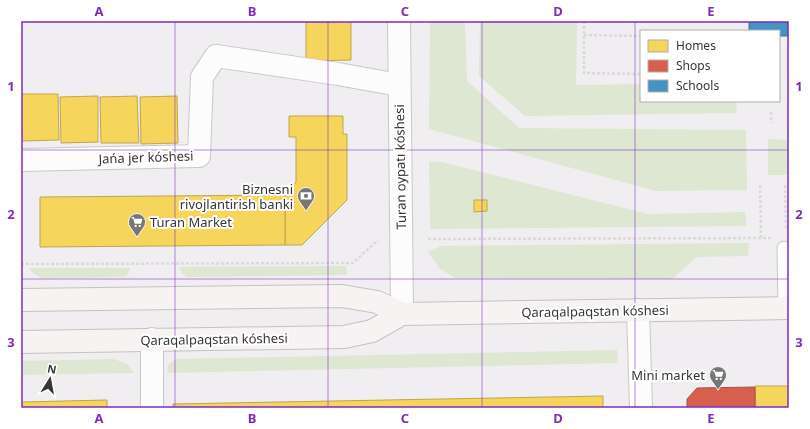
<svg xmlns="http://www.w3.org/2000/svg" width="810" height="429" font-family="'Noto Sans',sans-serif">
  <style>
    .green { fill: #dde7d1 }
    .homes { fill: #f6d55c; stroke: #bda551 }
    .shops { fill: #d6604d; stroke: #a65346 }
    .schools { fill: #4393c3; stroke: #3f7799 }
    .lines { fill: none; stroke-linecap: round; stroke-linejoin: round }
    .service-casing { stroke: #c9c8c9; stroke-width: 15 }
    .minor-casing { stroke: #c9c8c9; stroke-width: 24 }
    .primary-casing { stroke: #c8c0c0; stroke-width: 24 }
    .path { stroke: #dbdadb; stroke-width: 2.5; stroke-dasharray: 3 2; stroke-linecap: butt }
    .service { stroke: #fdfcfd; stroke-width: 13 }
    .minor { stroke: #fdfcfd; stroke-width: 22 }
    .primary { stroke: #f7f3f3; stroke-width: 22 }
    .grid { fill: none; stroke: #7b2cbf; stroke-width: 1; stroke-opacity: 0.55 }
    .labels { text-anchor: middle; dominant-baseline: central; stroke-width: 4; stroke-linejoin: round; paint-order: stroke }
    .street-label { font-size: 13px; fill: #373537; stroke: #fff }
    .poi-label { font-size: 13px; fill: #373537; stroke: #fff; text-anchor: end }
    .neatline { fill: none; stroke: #7b2cbf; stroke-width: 1.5 }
    .grid-label { font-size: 13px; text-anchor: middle; font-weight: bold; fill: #7b2cbf }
  </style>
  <rect width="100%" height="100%" fill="#f0eef0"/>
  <!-- green -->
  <g class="green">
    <path d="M430,21H465L467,81L519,128L746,130L747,190L656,191L429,129Z"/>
    <path d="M480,21H577L576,85L641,84V101H737L736,113L525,116L479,76Z"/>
    <path d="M768,139L789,140V175H768Z"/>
    <path d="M429,162H442L648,214L745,212L747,226L430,229Z"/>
    <path d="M749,243L748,256L697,257L672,279L456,278L440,269L428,252L440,246Z"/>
    <path d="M346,266L347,275L186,277L178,267Z"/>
    <path d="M29,268H130L129,273L124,277L41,278L33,273Z"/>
    <path d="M617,350L618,363L167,373L168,365L176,359Z"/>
    <path d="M114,359L127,364L134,373L21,375V361Z"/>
  </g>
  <!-- homes -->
  <g class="homes">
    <path d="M351,21V60L306,61V22Z"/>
    <path d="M21,94H58L59,140L22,141Z"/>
    <path d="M98,96V142L61,143L60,97Z"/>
    <path d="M137,96L139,143H101L100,97Z"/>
    <path d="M177,96L178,143L141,144L140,97Z"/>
    <path d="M289,116H343V134H347V200L302,245H285V195L296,182V137H289Z"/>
    <path d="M285,195V245L40,247V197Z"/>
    <path d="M474,200H487V211L474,212Z"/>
    <path d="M755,386H789V408H756Z"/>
    <path d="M603,396V408H173V404Z"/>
    <path d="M107,400V408H21V402Z"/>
  </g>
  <!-- shops -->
  <path class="shops" d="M755,387V408H687V399L697,388Z"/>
  <!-- schools -->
  <path class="schools" d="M749,21H789V36H779V31H749Z"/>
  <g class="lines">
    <defs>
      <path id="service" d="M784,248L785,308"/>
      <g id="minor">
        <path d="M399,21L402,314"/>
        <path d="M21,160L199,156L202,77L216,56L338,74L399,85"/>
        <path d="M638,310L641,408"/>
        <path d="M152,408V339"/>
      </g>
      <g id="primary">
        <path d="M21,300L342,296L377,302L402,314L789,308"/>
        <path d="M21,342L344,337L372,331L402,314"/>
      </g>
    </defs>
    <!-- service casing -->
    <use href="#service" class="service-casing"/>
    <!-- minor casing -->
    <use href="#minor" class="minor-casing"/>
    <!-- primary casing -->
    <use href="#primary" class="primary-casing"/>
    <!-- path -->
    <g class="path">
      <path d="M584,21V73L641,74"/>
      <path d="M584,35L641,36"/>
      <path d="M771,112V123"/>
      <path d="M760,185L761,238"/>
      <path d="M785,185L786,230"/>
      <path d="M428,239L771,238"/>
      <path d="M21,264L353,263L378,240"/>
    </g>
    <!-- service -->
    <use href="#service" class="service"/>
    <!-- minor -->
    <use href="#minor" class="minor"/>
    <!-- primary -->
    <use href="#primary" class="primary"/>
  </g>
  <!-- grid -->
  <path class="grid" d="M175,21V408M328,21V408M482,21V408M635,21V408M21,150H789M21,279H789"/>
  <!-- icons -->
  <defs>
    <symbol id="bank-pin" viewBox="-11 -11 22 30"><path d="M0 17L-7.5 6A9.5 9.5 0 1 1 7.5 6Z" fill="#787678" stroke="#fff"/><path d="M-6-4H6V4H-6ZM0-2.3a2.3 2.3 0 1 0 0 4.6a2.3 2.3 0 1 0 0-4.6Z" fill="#fff"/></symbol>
    <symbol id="supermarket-pin" viewBox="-11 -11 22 30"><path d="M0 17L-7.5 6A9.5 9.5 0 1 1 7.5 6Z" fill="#787678" stroke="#fff"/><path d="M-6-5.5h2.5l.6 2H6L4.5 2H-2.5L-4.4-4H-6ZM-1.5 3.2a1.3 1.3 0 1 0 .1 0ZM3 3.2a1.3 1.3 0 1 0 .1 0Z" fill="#fff"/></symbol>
  </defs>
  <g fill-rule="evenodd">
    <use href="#bank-pin" x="296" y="186" width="20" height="27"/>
    <use href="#supermarket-pin" x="127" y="212" width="20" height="27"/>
    <use href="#supermarket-pin" x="708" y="365" width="20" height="27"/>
  </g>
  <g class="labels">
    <!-- street labels -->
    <g class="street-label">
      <text transform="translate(146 157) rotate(-2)">Jańa jer kóshesi</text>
      <text transform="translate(400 167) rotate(-91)">Turan oypatı kóshesi</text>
      <text transform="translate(595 311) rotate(-1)">Qaraqalpaqstan kóshesi</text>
      <text transform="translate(214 339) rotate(-1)">Qaraqalpaqstan kóshesi</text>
    </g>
    <!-- poi labels -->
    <g class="poi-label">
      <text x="293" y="189">Biznesni<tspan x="293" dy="15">rivojlantirish banki</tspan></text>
      <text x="150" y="222" text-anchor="start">Turan Market</text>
      <text x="705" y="375">Mini market</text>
    </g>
  </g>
  <!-- border -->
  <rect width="810" height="429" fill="none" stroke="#ffffff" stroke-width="44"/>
  <!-- legend -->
  <rect x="640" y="30" width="140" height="72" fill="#ffffff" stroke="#afaeaf"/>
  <rect x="648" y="40" width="20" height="12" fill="#f6d55c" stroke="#afaeaf"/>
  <text x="676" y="50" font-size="12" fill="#373537">Homes</text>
  <rect x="648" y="60" width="20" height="12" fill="#d6604d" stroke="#afaeaf"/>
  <text x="676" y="70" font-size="12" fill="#373537">Shops</text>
  <rect x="648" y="80" width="20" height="12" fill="#4393c3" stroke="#afaeaf"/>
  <text x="676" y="90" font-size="12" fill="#373537">Schools</text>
  <!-- north arrow -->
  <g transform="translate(50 379) rotate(11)" stroke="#ffffff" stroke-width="3" paint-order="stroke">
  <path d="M0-3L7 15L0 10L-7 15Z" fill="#373537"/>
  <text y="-6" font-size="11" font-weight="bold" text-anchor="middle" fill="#373537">N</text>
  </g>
  <rect x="22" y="22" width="766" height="385" class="neatline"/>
  <g class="grid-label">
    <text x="99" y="16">A</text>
    <text x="252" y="16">B</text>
    <text x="405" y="16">C</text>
    <text x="558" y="16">D</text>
    <text x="711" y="16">E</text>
    <text x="11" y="91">1</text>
    <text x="799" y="91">1</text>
    <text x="11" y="219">2</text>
    <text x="799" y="219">2</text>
    <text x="11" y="347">3</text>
    <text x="799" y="347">3</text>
    <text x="99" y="423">A</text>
    <text x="252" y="423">B</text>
    <text x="405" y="423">C</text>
    <text x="558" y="423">D</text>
    <text x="711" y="423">E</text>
  </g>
</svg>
